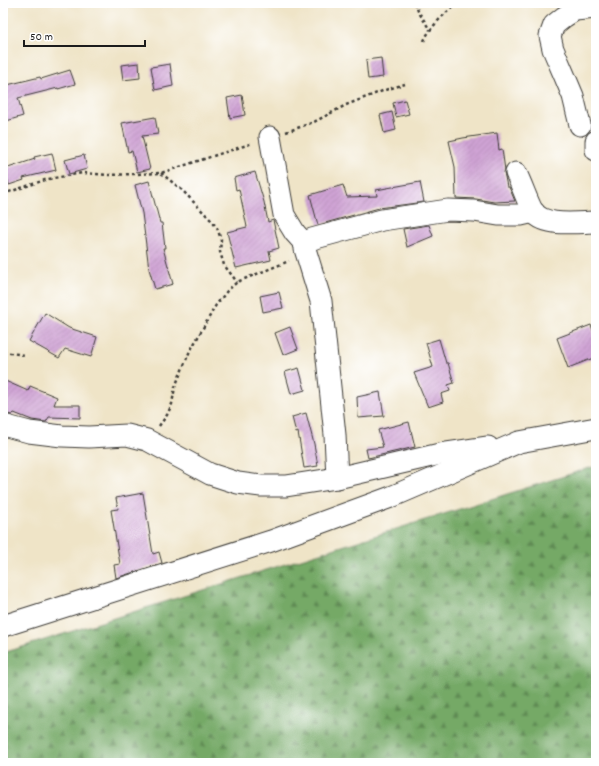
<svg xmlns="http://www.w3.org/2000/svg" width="599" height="766" font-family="Dekko,sans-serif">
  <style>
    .forest { fill: url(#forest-firs); stroke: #486241 }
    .building { fill: url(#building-hatch) }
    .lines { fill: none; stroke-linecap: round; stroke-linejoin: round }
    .minor-casing { stroke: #3c3a36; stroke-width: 23 }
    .path { stroke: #3c3a36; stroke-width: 2.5; stroke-dasharray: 3 3; stroke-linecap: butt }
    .minor { stroke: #fff; stroke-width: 21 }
  </style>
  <defs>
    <pattern id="forest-firs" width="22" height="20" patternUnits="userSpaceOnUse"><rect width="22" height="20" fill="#74a966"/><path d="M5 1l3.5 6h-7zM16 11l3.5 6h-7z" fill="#5e8953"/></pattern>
    <pattern id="building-hatch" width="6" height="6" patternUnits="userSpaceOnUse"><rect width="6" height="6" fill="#cfa3d4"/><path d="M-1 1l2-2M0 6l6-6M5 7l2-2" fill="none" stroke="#b18cb5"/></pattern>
  </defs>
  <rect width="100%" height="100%" fill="#fff"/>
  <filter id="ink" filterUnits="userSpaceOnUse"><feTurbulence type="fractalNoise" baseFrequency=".025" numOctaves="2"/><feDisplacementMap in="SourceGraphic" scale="8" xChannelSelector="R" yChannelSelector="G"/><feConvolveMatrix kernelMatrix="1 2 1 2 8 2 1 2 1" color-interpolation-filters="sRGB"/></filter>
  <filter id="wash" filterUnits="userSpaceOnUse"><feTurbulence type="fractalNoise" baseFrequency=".012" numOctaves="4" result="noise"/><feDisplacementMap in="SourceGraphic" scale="16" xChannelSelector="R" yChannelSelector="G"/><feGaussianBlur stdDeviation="0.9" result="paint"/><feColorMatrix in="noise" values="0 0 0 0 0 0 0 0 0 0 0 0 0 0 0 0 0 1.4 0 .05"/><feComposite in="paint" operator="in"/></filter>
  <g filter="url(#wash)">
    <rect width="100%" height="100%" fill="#efe4c7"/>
    <!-- forest -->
    <path class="forest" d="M596,466V763H3V653Z"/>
    <g id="blocks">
      <!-- building -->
      <g class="building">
        <path d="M381,58L383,77L368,79L366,60Z"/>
        <path d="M139,63L140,78L123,80L121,65Z"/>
        <path d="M170,64L173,86L155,90L151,67Z"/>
        <path d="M70,70L75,84L58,89V88L18,98L23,116L3,122V86L40,77L41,79Z"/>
        <path d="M242,95L245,115L230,118L227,98Z"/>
        <path d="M405,100L409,114L396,117L393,103Z"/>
        <path d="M392,112L396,130L384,133L380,115Z"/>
        <path d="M155,117L158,134L142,136L150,169L137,172L132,151L128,152L122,123Z"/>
        <path d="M497,133L499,150L502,149L505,170L504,172L507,187H509L515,201L494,202L476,199L456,198L455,167L449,141L463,138Z"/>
        <path d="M52,153L56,170L23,178L24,180L9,185L5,169L35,159L34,157Z"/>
        <path d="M84,155L87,169L69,174L65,160Z"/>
        <path d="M255,172L264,202L268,222L273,220L279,248L269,251L271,260L236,268L227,232L247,227L239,189L236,190L234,178Z"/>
        <path d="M149,181L160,223H162L165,248H163L173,284L155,289L149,269L142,213L135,185Z"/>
        <path d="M420,182L424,202L379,208L318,225L310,195L343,185L347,197L377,196L376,190Z"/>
        <path d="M429,225L433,236L407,247L403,229Z"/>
        <path d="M279,292L283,308L263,312L260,296Z"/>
        <path d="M45,313L69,328L97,337L91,357L65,349L59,358L29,341Z"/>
        <path d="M591,325L596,338V357L568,368L557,338Z"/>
        <path d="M290,327L298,349L283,355L275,333Z"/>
        <path d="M439,339L446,363H448L454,383L448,385L450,391L441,394L443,402L428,407L414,373L433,367L426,343Z"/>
        <path d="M299,368L305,390L291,394L285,372Z"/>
        <path d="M3,380L28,391L30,386L57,397L54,405H80V418L49,417L46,422L32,420L14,413L12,415L3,413Z"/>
        <path d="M380,392L384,416L358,418L357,397Z"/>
        <path d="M306,413L314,444L318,466L304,468L298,432L296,433L292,417Z"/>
        <path d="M409,422L415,447L368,458L366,449L383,447L378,430Z"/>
        <path d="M143,493L153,554L159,552L162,563L116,578L114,565L120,564L111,510L118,509L116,498Z"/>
      </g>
    </g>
  </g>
  <g filter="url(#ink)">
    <use href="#blocks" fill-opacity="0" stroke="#3c3a36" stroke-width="1"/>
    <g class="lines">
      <defs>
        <g id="minor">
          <path d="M580,125L573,96L565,77L553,49L550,36L554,25L564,17L575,10L596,8"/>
          <path d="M270,137L284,215L295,233L306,245"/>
          <path d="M596,141V150"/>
          <path d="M516,173C522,185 526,198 532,210C543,228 578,222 596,222"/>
          <path d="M3,425L29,432L62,436L89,437L127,435L147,440L210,474L238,483L261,486H286L337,478L440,454L488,447"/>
          <path d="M337,478L335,435L321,301L305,249C306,244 308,242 312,239L382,220L448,210L474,211L498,215H521L534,212"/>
          <path d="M3,626L271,541L391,497L519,442L596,428"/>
        </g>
      </defs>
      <!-- minor casing -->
      <use href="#minor" class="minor-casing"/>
      <!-- path -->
      <g class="path">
        <path d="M415,3L418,11L430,30"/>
        <path d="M424,41C429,28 447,11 458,3"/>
        <path d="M286,132L314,122L346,105L385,90L405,84"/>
        <path d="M161,173L182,190L211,220L217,228L221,239L220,252L224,265L237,282"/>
        <path d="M3,194L48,179L83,173L109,175L161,173L253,143"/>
        <path d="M3,352L25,355"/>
        <path d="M159,426L167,415L172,404L175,387L189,353L216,305L227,291L237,282L289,261"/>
      </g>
      <!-- minor -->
      <use href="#minor" class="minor"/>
    </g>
  </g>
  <!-- margin -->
  <rect width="599" height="766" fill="none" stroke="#fff" stroke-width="16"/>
  <!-- scale -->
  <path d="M24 40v6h121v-6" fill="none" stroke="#1c1c1c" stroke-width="2"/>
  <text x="30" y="40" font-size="12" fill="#1c1c1c" stroke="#ffffff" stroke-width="3" paint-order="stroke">50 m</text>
</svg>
